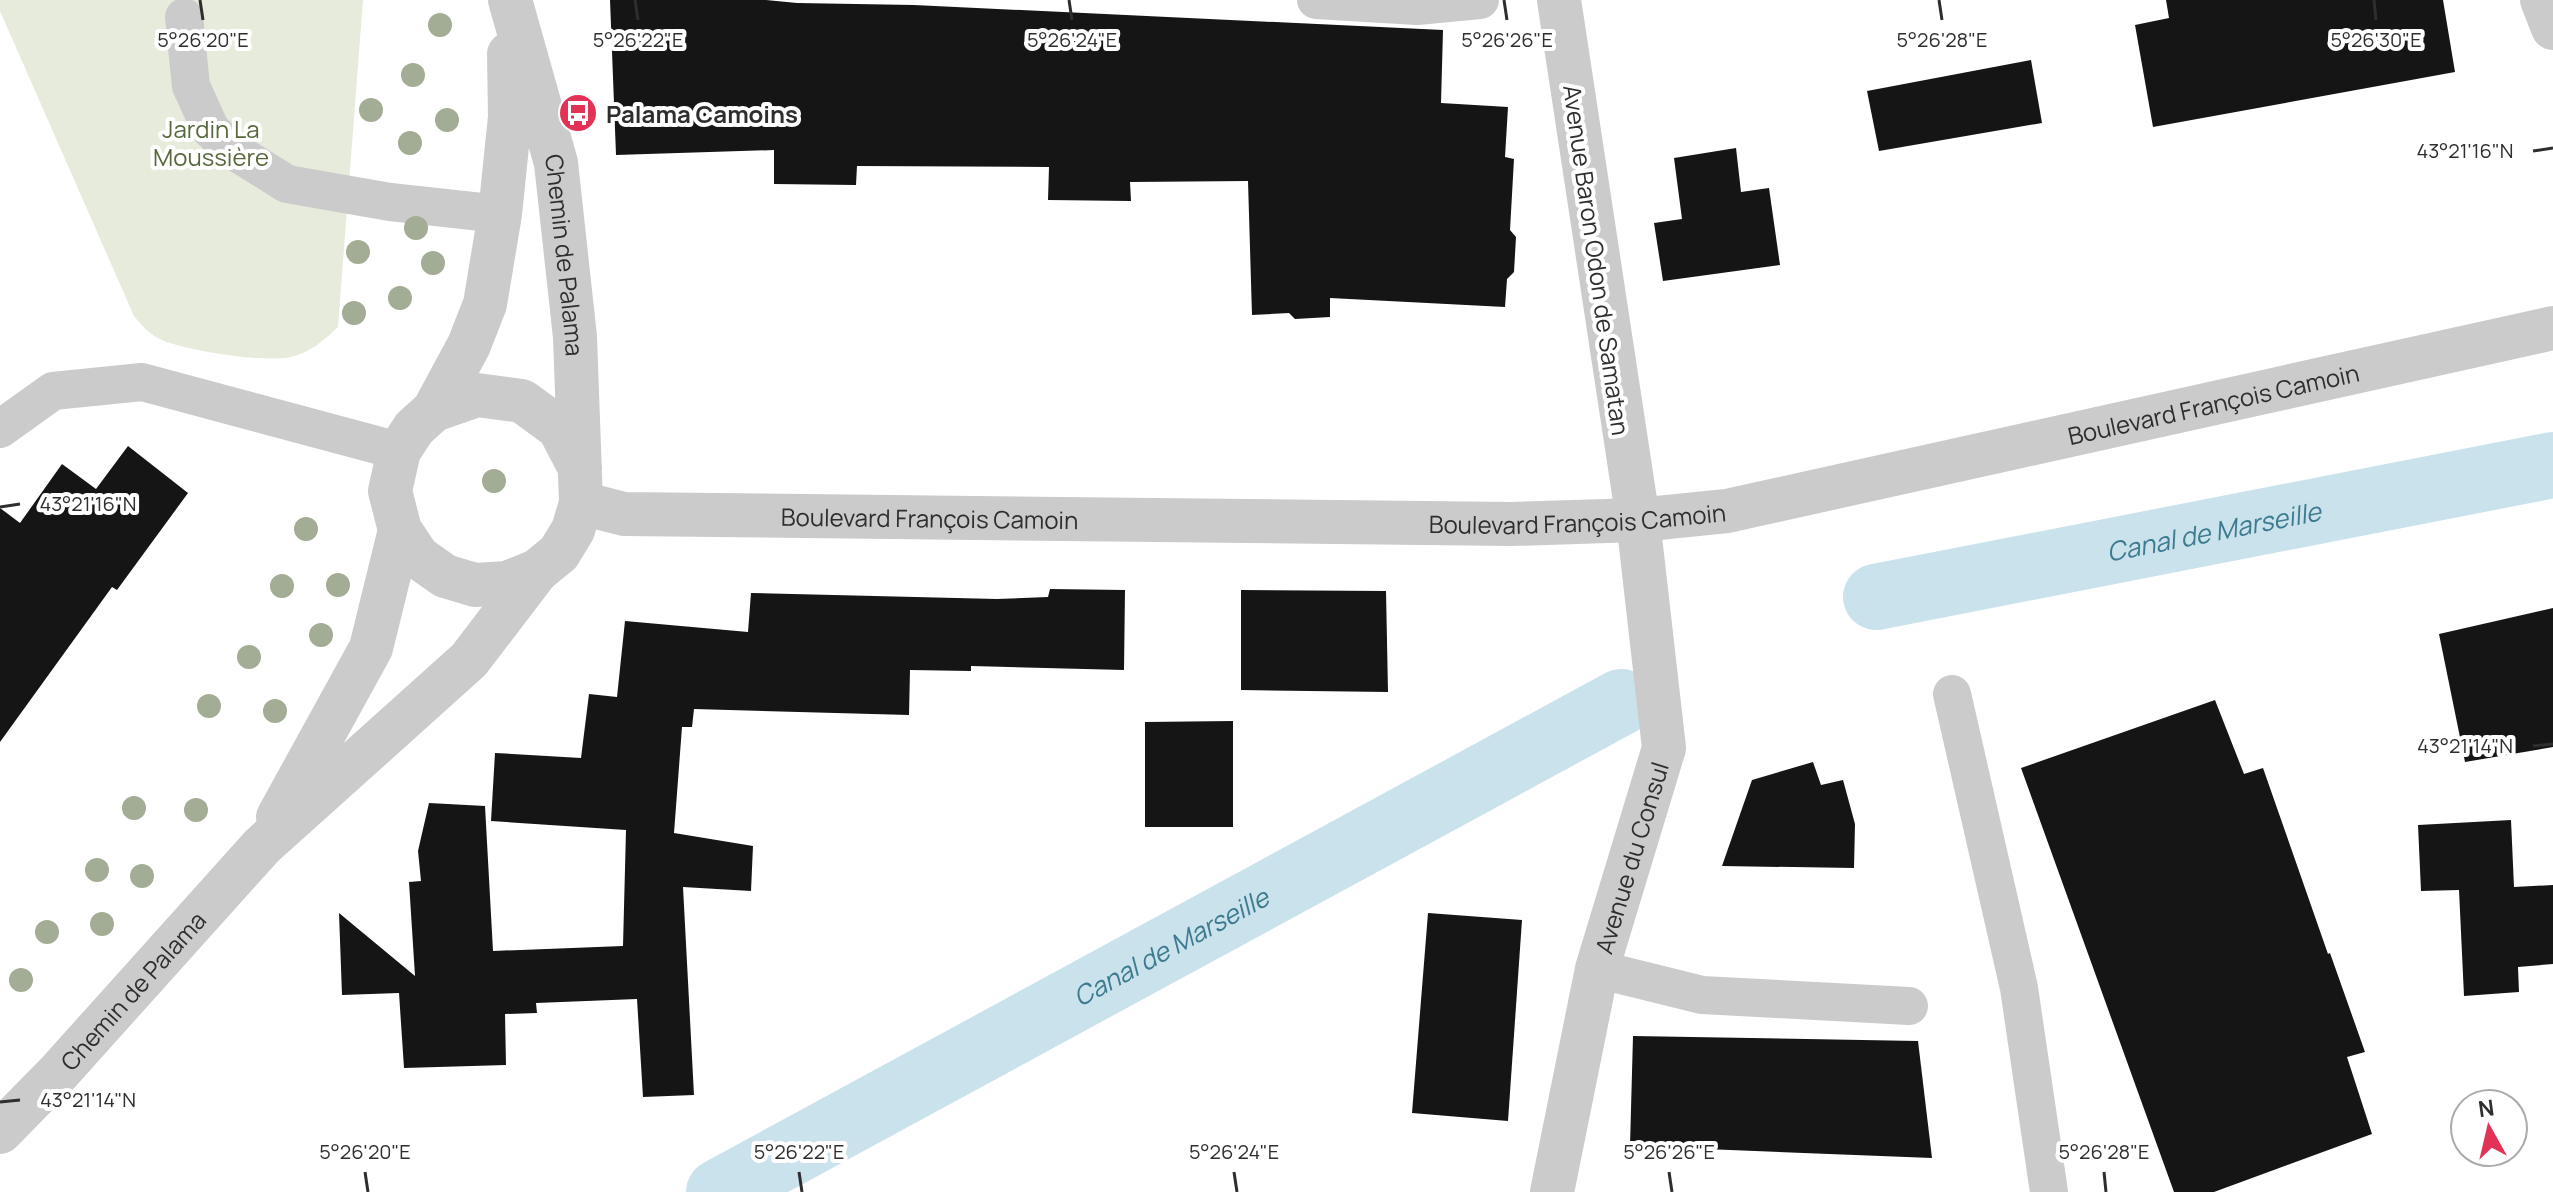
<svg xmlns="http://www.w3.org/2000/svg" width="2553" height="1192" font-family="Manrope,sans-serif">
  <style>
    .green { fill: #e6ebdc }
    .lines { fill: none; stroke-linecap: round; stroke-linejoin: round }
    .canal { stroke: #c9e2eb; stroke-width: 66 }
    .building { fill: #151515 }
    .lane { stroke: #cbcbcb; stroke-width: 38 }
    .street { stroke: #cbcbcb; stroke-width: 44 }
    .tree { fill: #a3ac94 }
    .ticks { fill: none; stroke: #2e2e2e; stroke-width: 3 }
    .labels { text-anchor: middle; dominant-baseline: central; stroke-width: 8; stroke-linejoin: round; paint-order: stroke }
    .poi-label { font-size: 24px; font-weight: bold; fill: #2e2e2e; stroke: #fff; text-anchor: start }
    .park-label { font-size: 24px; fill: #57693c; stroke: #fff }
    .street-label { font-size: 24px; fill: #2e2e2e; stroke: #fff }
    .water-label { font-size: 26px; font-style: italic; fill: #3d7a8f; stroke: #fff }
    .ticks-label { font-size: 20px; text-anchor: middle; fill: #2e2e2e; stroke: #fff; stroke-width: 8; stroke-linejoin: round; paint-order: stroke }
  </style>
  <rect width="100%" height="100%" fill="#fff"/>
  <!-- green -->
  <path class="green" d="M0,0H363L338,327C323,341 311,352 291,357C266,363 187,351 162,340C150,335 142,326 134,316L0,11Z"/>
  <g class="lines">
    <!-- canal -->
    <g class="canal">
      <path id="s1" d="M1876,597L2553,465"/>
      <path id="s2" d="M719,1192L1621,702"/>
    </g>
  </g>
  <!-- building -->
  <g class="building">
    <path d="M610,0H766L797,3L914,5L1443,30L1441,103L1508,107L1505,157L1514,159L1510,230L1516,237L1514,272L1507,279L1505,307L1330,298V317L1295,319L1289,313L1252,315L1248,181L1130,182L1131,201L1048,200L1049,167L857,166L856,185L774,184V150L616,155Z"/>
    <path d="M2166,0H2443L2455,72L2153,127L2135,25L2169,18Z"/>
    <path d="M2031,60L2042,123L1879,151L1867,91Z"/>
    <path d="M1736,148L1741,192L1769,188L1780,265L1663,281L1654,223L1682,219L1674,158Z"/>
    <path d="M128,446L188,493L117,590L112,587L0,742V508L20,523L62,464L96,489Z"/>
    <path d="M1050,589L1125,590L1124,670L971,666V671L910,670L909,715L694,709L692,727H682L674,833L753,846L751,891L683,887L694,1095L643,1097L637,999L536,1003L537,1013L505,1014L506,1065L404,1068L399,993L342,995L339,913L415,976L409,882L421,881L418,851L429,803L485,806L493,951L623,946L626,830L491,821L495,753L581,758L589,694L617,697L625,621L748,632L751,593L997,599L1048,597Z"/>
    <path d="M1241,590L1386,591L1388,692L1241,690Z"/>
    <path d="M2553,608V747L2465,762L2439,634Z"/>
    <path d="M2215,700L2244,774L2263,768L2328,954L2330,953L2365,1052L2347,1057L2372,1134L2214,1192H2174L2021,768Z"/>
    <path d="M1233,721V827H1145V722Z"/>
    <path d="M1813,762L1821,785L1843,780L1855,824L1854,868L1722,866L1752,780Z"/>
    <path d="M2511,820L2514,887L2553,885V964L2518,967L2519,992L2464,996L2459,890L2421,891L2418,825Z"/>
    <path d="M1428,913L1522,920L1508,1121L1412,1113Z"/>
    <path d="M1633,1036L1918,1041L1932,1158L1630,1146Z"/>
  </g>
  <g class="lines">
    <!-- lane -->
    <g class="lane">
      <path d="M1316,0L1417,6L1480,0"/>
      <path d="M184,17L191,86L211,130L234,151L287,184L390,202L500,214"/>
      <path d="M0,429L53,391L142,382L399,451"/>
      <path d="M1952,694L2019,988L2049,1192"/>
      <path d="M1597,969L1702,995L1909,1006"/>
    </g>
    <!-- street -->
    <g class="street">
      <path id="s3" d="M510,0L556,163L575,337L581,503L573,530L559,553L537,571L507,583L475,585L445,576L418,557L400,530L390,491L399,451L414,428L434,410L477,395L522,401L559,428L580,468"/>
      <path d="M2542,0L2553,28"/>
      <path d="M434,410L469,345L485,304L500,214L510,117L509,54"/>
      <path id="s4" d="M581,503L624,514L1512,524L1638,520L1727,511L2553,328"/>
      <path d="M278,817L371,648L400,530"/>
      <path id="s5" d="M0,1132L58,1073L262,846L469,660L537,571"/>
      <path id="s6" d="M1552,1192L1597,969L1664,748L1638,520L1559,0"/>
    </g>
  </g>
  <!-- trees -->
  <g class="tree">
    <circle cx="440" cy="25" r="12"/>
    <circle cx="413" cy="75" r="12"/>
    <circle cx="371" cy="110" r="12"/>
    <circle cx="447" cy="120" r="12"/>
    <circle cx="410" cy="143" r="12"/>
    <circle cx="416" cy="228" r="12"/>
    <circle cx="358" cy="252" r="12"/>
    <circle cx="433" cy="263" r="12"/>
    <circle cx="400" cy="298" r="12"/>
    <circle cx="354" cy="313" r="12"/>
    <circle cx="494" cy="481" r="12"/>
    <circle cx="306" cy="529" r="12"/>
    <circle cx="338" cy="585" r="12"/>
    <circle cx="282" cy="586" r="12"/>
    <circle cx="321" cy="635" r="12"/>
    <circle cx="249" cy="657" r="12"/>
    <circle cx="209" cy="706" r="12"/>
    <circle cx="275" cy="711" r="12"/>
    <circle cx="134" cy="808" r="12"/>
    <circle cx="196" cy="810" r="12"/>
    <circle cx="97" cy="870" r="12"/>
    <circle cx="142" cy="876" r="12"/>
    <circle cx="102" cy="924" r="12"/>
    <circle cx="47" cy="932" r="12"/>
    <circle cx="21" cy="980" r="12"/>
  </g>
  <!-- ticks -->
  <path class="ticks" d="M200,0L203,20M635,0L638,20M1069,0L1072,20M1504,0L1507,20M1939,0L1942,20M2374,0L2376,20M2533,151L2553,148M0,507L20,504M2533,746L2553,744M0,1102L20,1100M365,1172L368,1192M799,1172L802,1192M1234,1172L1237,1192M1669,1172L1672,1192M2104,1172L2106,1192"/>
  <!-- icons -->
  <defs>
    <symbol id="bus-disc" viewBox="-11 -11 22 22"><circle r="9.5" fill="#e23356" stroke="#fff"/><path d="M-5-6H5V4H4V6H2V4H-2V6H-4V4H-5ZM-3.5-4V0h7V-4ZM-3.5 1.2v1.5H-2V1.2ZM2 1.2v1.5H3.5V1.2Z" fill="#fff"/></symbol>
  </defs>
  <g fill-rule="evenodd">
    <use href="#bus-disc" x="556" y="91" width="44" height="44"/>
  </g>
  <g class="labels">
    <!-- poi labels -->
    <g class="poi-label">
      <text x="606" y="113">Palama Camoins</text>
    </g>
    <!-- park labels -->
    <g class="park-label">
      <text x="211" y="128">Jardin La<tspan x="211" dy="28">Moussière</tspan></text>
    </g>
    <!-- street labels -->
    <g class="street-label">
      <text stroke="none"><textPath href="#s3" startOffset="262">Chemin de Palama</textPath></text>
      <text transform="translate(1597 260) rotate(82)">Avenue Baron Odon de Samatan</text>
      <text stroke="none"><textPath href="#s4" startOffset="1646">Boulevard François Camoin</textPath></text>
      <text stroke="none"><textPath href="#s4" startOffset="998">Boulevard François Camoin</textPath></text>
      <text stroke="none"><textPath href="#s4" startOffset="350">Boulevard François Camoin</textPath></text>
      <text stroke="none"><textPath href="#s6" startOffset="344">Avenue du Consul</textPath></text>
      <text stroke="none"><textPath href="#s5" startOffset="194">Chemin de Palama</textPath></text>
    </g>
    <!-- water labels -->
    <g class="water-label">
      <text stroke="none"><textPath href="#s1" startOffset="344">Canal de Marseille</textPath></text>
      <text stroke="none"><textPath href="#s2" startOffset="514">Canal de Marseille</textPath></text>
    </g>
  </g>
  <g class="ticks-label">
    <text x="203" y="47">5°26'20"E</text>
    <text x="638" y="47">5°26'22"E</text>
    <text x="1072" y="47">5°26'24"E</text>
    <text x="1507" y="47">5°26'26"E</text>
    <text x="1942" y="47">5°26'28"E</text>
    <text x="2376" y="47">5°26'30"E</text>
    <text x="2465" y="158">43°21'16"N</text>
    <text x="88" y="511">43°21'16"N</text>
    <text x="2465" y="753">43°21'14"N</text>
    <text x="88" y="1107">43°21'14"N</text>
    <text x="365" y="1159">5°26'20"E</text>
    <text x="799" y="1159">5°26'22"E</text>
    <text x="1234" y="1159">5°26'24"E</text>
    <text x="1669" y="1159">5°26'26"E</text>
    <text x="2104" y="1159">5°26'28"E</text>
  </g>
  <!-- north arrow -->
  <g transform="translate(2489 1128) rotate(352)"><circle r="38" fill="#ffffff" stroke="#ababab" stroke-width="2"/>
  <path d="M0-6L14 30L0 20L-14 30Z" fill="#e23356"/>
  <text y="-12" font-size="22" font-weight="bold" text-anchor="middle" fill="#2e2e2e">N</text>
  </g>
</svg>
